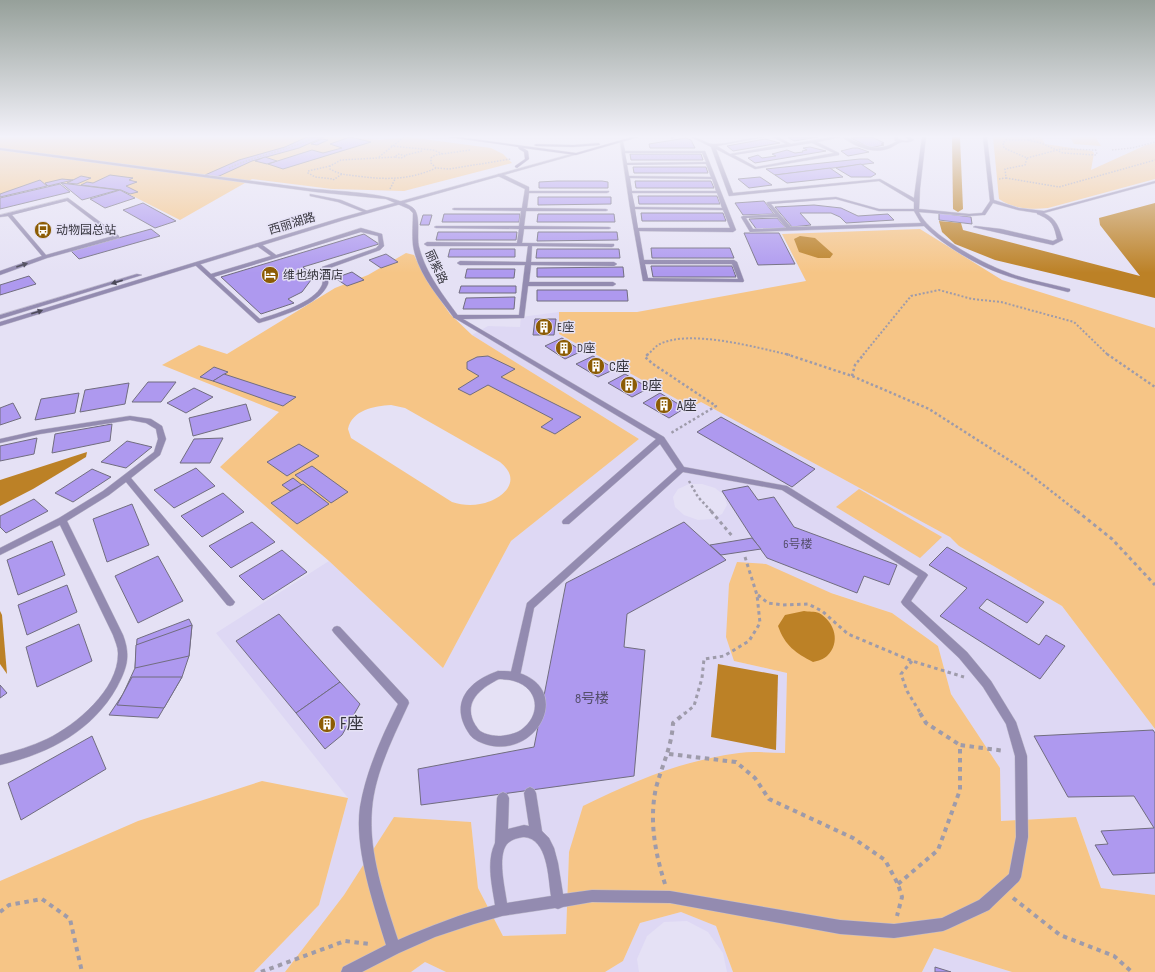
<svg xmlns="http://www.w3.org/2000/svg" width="1155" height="972" font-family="'Sofia Sans Condensed','Noto Sans SC',sans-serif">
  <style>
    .built { fill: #ded8f4; fill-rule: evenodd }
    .green { fill: #f6c586; fill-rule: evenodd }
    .water { fill: #bc8126 }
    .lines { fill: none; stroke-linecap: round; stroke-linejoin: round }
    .canal { fill: #bc8126; fill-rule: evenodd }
    .building { fill: #ae99ef; stroke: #716d7f }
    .service-casing { stroke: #c2bed0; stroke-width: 1 }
    .pedestrian-casing { stroke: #c2bed0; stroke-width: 1 }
    .minor-casing { stroke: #c2bed0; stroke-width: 1 }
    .tertiary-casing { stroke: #c2bed0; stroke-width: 1 }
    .secondary-casing { stroke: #c2bed0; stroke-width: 1 }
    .path-far4 { stroke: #9e9baa; stroke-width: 1.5; stroke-dasharray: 1.5 1.5; stroke-linecap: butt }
    .path-far3 { stroke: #9e9baa; stroke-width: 2; stroke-dasharray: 2 2; stroke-linecap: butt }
    .path-far2 { stroke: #9e9baa; stroke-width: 2.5; stroke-dasharray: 2.5 2.5; stroke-linecap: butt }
    .path-far1 { stroke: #9e9baa; stroke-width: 3; stroke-dasharray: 3.5 3.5; stroke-linecap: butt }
    .path { stroke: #9e9baa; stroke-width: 4; stroke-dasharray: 4.5 4.5; stroke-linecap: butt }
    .service { fill: #938bb0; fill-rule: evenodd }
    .pedestrian { fill: #938bb0; fill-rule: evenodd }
    .minor { fill: #938bb0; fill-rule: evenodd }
    .tertiary { fill: #938bb0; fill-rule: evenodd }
    .secondary { fill: #6c5f95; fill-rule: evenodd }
    .oneway { fill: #4c4a59 }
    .labels { text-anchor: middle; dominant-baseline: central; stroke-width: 3; stroke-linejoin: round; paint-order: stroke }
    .far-street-label { font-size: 12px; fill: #35343c; stroke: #e5e1f5 }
    .far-poi-label { font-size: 12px; fill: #35343c; stroke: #e5e1f5; text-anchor: start }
    .number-label { font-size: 12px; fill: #534d69 }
    .poi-label { font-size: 14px; fill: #35343c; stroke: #e5e1f5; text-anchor: start }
    .near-number-label { font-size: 14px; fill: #534d69 }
    .near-poi-label { font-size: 17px; fill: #35343c; stroke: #e5e1f5; text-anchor: start }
  </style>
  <rect width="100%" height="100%" fill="#e5e1f5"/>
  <!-- built -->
  <g class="built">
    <path d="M559,312V334L691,407L701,402L950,537L959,546L1062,606L1155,729V895L1101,888L1076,817L1001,821L1000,768L951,694L938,646L892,613L832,593L734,661L787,673L785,753H740L569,852L566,934L503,936L478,888L471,822L395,817L344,895L285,972H254L319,905L348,798L216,633L329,561L443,668L511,541L639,439L472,335L488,326L520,327L521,317ZM689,484H702L715,488L724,495L727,505L722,514L712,519L698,520L684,515L675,507L673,497L678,489ZM515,676L539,694L536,723L508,742L475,734L465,706L483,681Z"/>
    <path d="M681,912L716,926L733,972H727L723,953L708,932L687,921L664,922L647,936L637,959L639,972H605L623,961L640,923Z"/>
    <path d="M934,948L1012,972H922Z"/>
    <path d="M425,962L446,972H411Z"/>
  </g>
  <!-- green -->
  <g class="green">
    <path d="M0,137H340L379,140L408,137L491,148L503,154L512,163L404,191L332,189L252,179L180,220L121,190L67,183L62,182L0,197Z"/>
    <path d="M993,137H1041L1045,144L1092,151L1094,153L1091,170L1146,145L1155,143V179L1048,208C1032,210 1013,209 999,199Z"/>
    <path d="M1070,137H1095L1101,146L1074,144Z"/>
    <path d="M920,229L1002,280L1155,328V729L1062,606L959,546L950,537L701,402L691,407L559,334V312H637L806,281L782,234Z"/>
    <path d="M406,253L414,255L427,281L450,314L472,335L639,439L511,541L443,668L329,561L220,467L279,412L162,365L199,345L227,354L335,288L368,275ZM391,405L405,408L500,462C524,481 502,500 480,504C471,506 461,505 452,502L351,438L348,429C352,410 374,406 391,405Z"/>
    <path d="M859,489L942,537L920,558L836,507Z"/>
    <path d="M737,562L766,564L831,593L892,613L938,646L951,694L1000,768L1001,821L1076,817L1101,888L1155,895V972H1012L934,948L922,972H733L716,926L681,912L640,923L623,961L605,972H446L425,962L411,972H285L344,895L394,817L471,822L478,888L503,936L566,934L569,852L583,806C635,781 680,761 739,753C754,751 770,753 785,753L787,673L734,661L726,637L729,584Z"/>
    <path d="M262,781L348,798L319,905L254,972H0V881L138,821Z"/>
  </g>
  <!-- water -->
  <g class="water">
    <path d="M1155,203V298L995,260L955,244L942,232L939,221L961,223L963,230L1140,276L1100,225L1099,218Z"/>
    <path d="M800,236L815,238L833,254L830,258H818L799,252L794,239Z"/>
    <path d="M87,452L86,457L33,489L0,506V480Z"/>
    <path d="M0,611L2,615L7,674L0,664Z"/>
    <path d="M804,611C808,612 815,611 819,613C835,622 841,643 827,656C824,659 818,661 813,662C796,653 785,646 778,626L785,615Z"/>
    <path d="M718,664L778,675L776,750L711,737Z"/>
  </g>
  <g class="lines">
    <!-- canal -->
    <path class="canal" d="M952,137H960L963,209L958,212L953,209Z"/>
  </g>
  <!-- building -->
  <g class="building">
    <path d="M307,137H324L299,148L252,161L217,177L205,175L239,160L285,147Z"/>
    <path d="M350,137L371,142L283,169L268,164L312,150L323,153L342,148L330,144Z"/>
    <path d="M788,137H818L794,141Z"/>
    <path d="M868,137L874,138L884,143L881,144L884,145L870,148L851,138Z"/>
    <path d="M686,138L691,140L695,148H650L649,144Z"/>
    <path d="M322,139L328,140L317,145L311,144Z"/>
    <path d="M765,139L780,143L733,151L727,146Z"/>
    <path d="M810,147L826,151L755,163L748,158L758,155L762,158L776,156L772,154L787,150L795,153L803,152L802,151L807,150L803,148Z"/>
    <path d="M853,148H858L869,152L848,156L841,151Z"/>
    <path d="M630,154H701L703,160H631Z"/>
    <path d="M265,157L277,161L267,164L255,161Z"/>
    <path d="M860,159H868L874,163L775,175L766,169Z"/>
    <path d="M861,164L876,174L871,177H851L836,168Z"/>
    <path d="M633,167H706L708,173H634Z"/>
    <path d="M830,168L843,177L787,183L775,175Z"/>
    <path d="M110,175L133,178L129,180L137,182L126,186L138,192L130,194L121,190L81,185L87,182L93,183Z"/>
    <path d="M81,176L91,178L77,184L67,183Z"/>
    <path d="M760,177L772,185L749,188L738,179Z"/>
    <path d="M62,179L73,180L48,186L45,183Z"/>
    <path d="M40,180L47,186L0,197V194Z"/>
    <path d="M557,181H602L608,182V188H539V182Z"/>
    <path d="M635,181H711L714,188H636Z"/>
    <path d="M61,183L118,190L82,200Z"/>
    <path d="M60,184L70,192L0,209V198Z"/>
    <path d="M120,190L135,198L105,208L90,199Z"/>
    <path d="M638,196H717L720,204H639Z"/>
    <path d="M538,197H611V204L538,205Z"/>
    <path d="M764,201L774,214L743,215L735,203Z"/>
    <path d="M143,203L176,221L155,228L123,210Z"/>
    <path d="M814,205L841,208L858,216L888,214L894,220L846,223L840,217L831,213H800L811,225L792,227L775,207Z"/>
    <path d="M641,213H723L726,221H642Z"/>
    <path d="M939,213L971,217L972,224L939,220Z"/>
    <path d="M444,214H520L519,222H442Z"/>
    <path d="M538,214H614L615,222H537Z"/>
    <path d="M423,215H432L429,225H420Z"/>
    <path d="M777,218L786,228L757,230L749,219Z"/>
    <path d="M151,229L160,236L79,259L71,251Z"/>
    <path d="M438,232H517L516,240H436Z"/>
    <path d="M538,232H617L618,240L537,241Z"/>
    <path d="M744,233H779L795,264L758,265Z"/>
    <path d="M364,234L379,244L303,267L310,273L311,280L302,292L288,299L294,303L261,314L221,277Z"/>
    <path d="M651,248H730L734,258H652Z"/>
    <path d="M450,249H515V257H448Z"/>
    <path d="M537,249H619L620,258H536Z"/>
    <path d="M386,254L398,262L381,268L369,260Z"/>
    <path d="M651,266H732L736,277H653Z"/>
    <path d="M623,267L624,277H537V268Z"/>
    <path d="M467,269H515L514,278H465Z"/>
    <path d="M352,272L364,280L347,286L335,278Z"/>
    <path d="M29,276L36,284L0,295V285Z"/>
    <path d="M461,286H516V293H459Z"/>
    <path d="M537,290H627L628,301H537Z"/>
    <path d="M515,297L514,309H463L466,298Z"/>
    <path d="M535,319H556L554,335H533Z"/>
    <path d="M562,338L582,351L565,359L545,346Z"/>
    <path d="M488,356L515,369L501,377L581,417L555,434L541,427L553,419L488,385L470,395L458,389L479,376L467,369V362L477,357Z"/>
    <path d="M593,356L615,369L598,377L576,364Z"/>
    <path d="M214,367L228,372L213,381L200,377Z"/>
    <path d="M224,374L282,393L296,397L283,406L213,381Z"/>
    <path d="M625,374L649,388L632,397L608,383Z"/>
    <path d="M148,382H176L161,402H132Z"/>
    <path d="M129,383L125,404L80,412L85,390Z"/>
    <path d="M194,388L213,397L186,413L167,403Z"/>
    <path d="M79,393L75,413L35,420L41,399Z"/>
    <path d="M660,393L685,408L669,418L643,403Z"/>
    <path d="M13,403L21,418L0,425V408Z"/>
    <path d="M246,404L251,420L193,436L189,418Z"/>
    <path d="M721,417L815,469L792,487L697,432Z"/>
    <path d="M112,424L110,441L52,453L55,434Z"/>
    <path d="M37,438L34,454L0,461V446Z"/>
    <path d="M223,438L210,463H180L194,439Z"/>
    <path d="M127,441L152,447L126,468L101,462Z"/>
    <path d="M299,444L319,456L287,476L267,462Z"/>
    <path d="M312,466L348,492L331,503L295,475Z"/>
    <path d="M196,468L215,486L174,508L154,490Z"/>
    <path d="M92,469L111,477L73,502L55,493Z"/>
    <path d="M293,478L302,485L290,491L282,485Z"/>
    <path d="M303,484L329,504L297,524L271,503Z"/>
    <path d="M748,486L758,500L774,497L794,527L897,565L889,585L864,576L857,593L767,558L751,536L722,491Z"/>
    <path d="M223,493L244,512L202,537L181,516Z"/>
    <path d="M34,499L48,511L6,533L0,527V516Z"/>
    <path d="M132,504L149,545L107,562L93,519Z"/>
    <path d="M252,522L275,542L231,568L209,546Z"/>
    <path d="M684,522L726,560L627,614L624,647L645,650L634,776L421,805L418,769L534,747L566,583Z"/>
    <path d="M752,538L761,549L721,555L710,545Z"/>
    <path d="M52,541L65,575L18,595L7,560Z"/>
    <path d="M947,547L1044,602L1027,623L987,599L979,608L1039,645L1046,635L1065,646L1040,679L940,616L967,588L929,565Z"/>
    <path d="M282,550L307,572L263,600L239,576Z"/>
    <path d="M158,556L183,601L138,623L115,576Z"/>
    <path d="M67,585L77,612L27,635L18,605Z"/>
    <path d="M279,614L340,682L296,713L236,641Z"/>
    <path d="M189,619L192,625L189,656L182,677L158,718L109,715L123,694L135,668L137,639Z"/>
    <path d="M79,624L92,661L37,687L26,647Z"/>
    <path d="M192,625L189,656L135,668L136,645Z"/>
    <path d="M132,677H182L164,708L117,705Z"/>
    <path d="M340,682L360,704L342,735L325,749L296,713Z"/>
    <path d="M0,685L7,693L0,698Z"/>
    <path d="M1153,730L1155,733V873L1113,875L1095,845L1108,844L1101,831L1154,828L1134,796L1068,797L1034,736Z"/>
    <path d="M92,736L106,769L21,820L8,783Z"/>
    <path d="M935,967L951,972H935Z"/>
  </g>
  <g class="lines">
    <defs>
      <g id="service">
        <path d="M671,137H676L672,139L670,138Z"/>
        <path d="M691,137C700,137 707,145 715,144C731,144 748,137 765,137L717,146L730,154L786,144L773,137H778L791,144L831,137H841L817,142L839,153V155L755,169L716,149L733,193L880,179L914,198L922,137H926L920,188L919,209L969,214L982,213L990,201L983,137H987L994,200L1019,208L1044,211L1155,181V183L1044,213C1057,219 1059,228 1063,240L1053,245L973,227L975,226L1001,229L1053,241L1057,239C1054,225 1052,220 1037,214V213L1018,210L993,203L985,215H983L969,216L919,212C928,234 982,263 1004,271C1025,280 1048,283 1070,289V291L1068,292C1046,286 1023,282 1002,274C976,265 943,245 924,226L750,232L741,217L743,216L775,214L766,203L768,202L836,197L879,209H914V202L879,181L729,196L711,147ZM812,143L834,153L756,167L734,155ZM836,199L879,211H914L921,223L791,227L771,204ZM777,217L786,228L753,229L746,218Z"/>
        <path d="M842,137C848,137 852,140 857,142C872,149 883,150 897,141H895L894,137H898V139L906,141L909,140L905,137H910L914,140C909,143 907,142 902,142C897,143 892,148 887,149C872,154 854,146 842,137Z"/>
        <path d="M620,141L623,142L625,151H705L736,230L733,232L639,231L644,260H734L737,262L744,281L743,282L643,281L630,208ZM625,153H702L706,162L627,163ZM706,164L711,177L629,176L627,165ZM630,178L712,179L716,191H632ZM632,193H717L722,208L635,207ZM635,209L723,210L730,228H638ZM645,264H732L738,279L648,278Z"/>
        <path d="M498,174H502L529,187V191H609V192L607,193H529L527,208L606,209L608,210L606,211H526L524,226L609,227L611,228L609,229H524L522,243L614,244V246L612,247L532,246L531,262H614L617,264L614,266L531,265L529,282H613L616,284L613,286H528L524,318L463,319L664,437L684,467L787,486L926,573L928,575L911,601L967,652L991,681L1016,722L1027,756L1028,837L1021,877L1019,881L989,910L948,929L943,931L894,938L840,934L670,903L592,902L563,907L558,909L555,908L502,916L474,924L435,937L399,953L362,972H341L343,967L386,945C374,905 354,849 360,807C366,771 382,736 398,704L334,633L332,630L334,627L337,626L340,627L408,700L409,703C394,736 375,772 372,809C368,853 385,899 398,940C430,926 461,914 495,905C492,885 486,862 495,843L497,798L499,794L503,792L507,794L509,798L508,829L524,825L529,826L524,793L526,789L530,787L534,789L536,793L542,831L549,838L554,848L558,863L563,894L592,890L670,891L840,920L894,924L942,918L979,900L1009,874L1016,837L1015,756L1006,724L983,687L959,658L903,605L901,602L918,576L782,490L683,472L534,608L520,676L519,679L515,680L511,679L510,676L527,603L677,469L660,444L569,524H563L562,522L563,520L656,439L453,317L456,315H519L525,265H460L457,263L460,261L526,262L528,246H427L424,244L427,242L517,243L519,229L436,228L434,227L436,226H519L521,211L454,210L452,209L454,208H522L525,189L498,176ZM524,837C548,839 548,877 551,896L507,903C505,888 497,857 507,844C512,839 518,838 524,837Z"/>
        <path d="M68,198L119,236V238L47,258L0,275V271L42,256L8,216L0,217V215ZM67,201L113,236L46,255L12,215Z"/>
        <path d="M361,228L382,234L384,246L380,250L327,269C328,274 329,279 328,284C320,305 279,317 259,323L257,322L194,264L199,263L211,274L271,256L257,246V244H261L276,255ZM361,232L378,236L379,245L376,248L322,267C321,273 324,279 322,285C314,303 278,313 260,319L214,277Z"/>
        <path d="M130,416L151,419L162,426L166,439L160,455L131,478L235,602L233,605L230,606L227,605L126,482L109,495L67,521L123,635C131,656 127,668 117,687C92,732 47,754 0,765V755C16,751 32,746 47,739C76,725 119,689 118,653C118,647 115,641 113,635L60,525L0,555V548L59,518L103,491L154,452L158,439L156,429L146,423L130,420L40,434L0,443V439L40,430Z"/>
      </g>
      <path id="pedestrian" d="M498,671C504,671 510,671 516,672C574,688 538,758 488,745C481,743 474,740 470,735C448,704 468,681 498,671ZM499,679C504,680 509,679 514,681C539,688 542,715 521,730C515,734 508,735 501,736C494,736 486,735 480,731C477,728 473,722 472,718C466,699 483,687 499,679Z"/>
      <g id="minor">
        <path d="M0,148C102,161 204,175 306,188C335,192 388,191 412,207C422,213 416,236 419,247C426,274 443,295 459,317L458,318H454C438,296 417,273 413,245C412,234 413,223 413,213L409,209L386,199L316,192L0,150Z"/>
        <path d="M310,194L341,200L370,212L366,213L338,202L310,196Z"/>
      </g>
      <g id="tertiary">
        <path d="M575,153L578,154L344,220L0,326V322L340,218Z"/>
        <path d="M137,274L142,275L0,319V315Z"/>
      </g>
      <g id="secondary">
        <path d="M448,137H459L576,153L632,137H639L576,155L523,148L528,151L529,159L517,168L515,167V166L525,159L524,152L519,149L518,147Z"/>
        <path d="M599,143L600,145L573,147L536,146L534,145L536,144L573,145Z"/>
      </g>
    </defs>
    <!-- service casing -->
    <use href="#service" class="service-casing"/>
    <!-- pedestrian casing -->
    <use href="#pedestrian" class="pedestrian-casing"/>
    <!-- minor casing -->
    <use href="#minor" class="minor-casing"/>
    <!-- tertiary casing -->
    <use href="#tertiary" class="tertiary-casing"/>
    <!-- secondary casing -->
    <use href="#secondary" class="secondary-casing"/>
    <!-- path-far4 -->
    <g class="path-far4">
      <path d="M1009,140H1028L1040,137"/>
      <path d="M1028,140L1041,143L1063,153L1095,155L1097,154L1095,148"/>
      <path d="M391,146L433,150L443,154"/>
      <path d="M470,150L435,155L431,158V163L436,168L449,169L511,159"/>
      <path d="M1112,150L1132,148L1155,142"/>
      <path d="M398,154L406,156L401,158L395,157Z"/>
      <path d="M406,155L422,151"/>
      <path d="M379,157L404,137"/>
      <path d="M395,157L341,160L330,166V169C338,174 347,175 357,176C385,180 410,180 436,168"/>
      <path d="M1027,158L1061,149L1096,150"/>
      <path d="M330,166L308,171V173L315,177L333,179"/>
      <path d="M229,168C257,155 287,151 315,137"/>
      <path d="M1006,178L1059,187L1155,160"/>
      <path d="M999,179L1006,178L1005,169L1025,165L1027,158L1004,148L1003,143L1009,137"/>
      <path d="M333,180L342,174"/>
      <path d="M390,189L395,179"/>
    </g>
    <!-- path-far3 -->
    <g class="path-far3">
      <path d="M647,355C651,352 654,348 658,345C688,328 758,348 790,355"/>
      <path d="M863,355L911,296L939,290L972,299L1001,302L1074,322L1108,355"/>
    </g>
    <!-- path-far2 -->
    <g class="path-far2">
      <path d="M648,354L645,357L653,364L716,406L671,433"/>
      <path d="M786,354L852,376L929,409L1023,469L1078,512"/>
      <path d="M1107,354L1155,387"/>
      <path d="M852,376L855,365L864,354"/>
      <path d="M689,481L698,497L712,512"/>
    </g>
    <!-- path-far1 -->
    <g class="path-far1">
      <path d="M711,511L733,537"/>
      <path d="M1077,511L1112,539L1155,585"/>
      <path d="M758,595L768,603L783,605L808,604L822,611L848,634L912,661L964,677"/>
      <path d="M912,661L901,674L907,691L921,714"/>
      <path d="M684,714L694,706L702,678L704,659L724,656L749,641L760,623L757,595L745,557"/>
    </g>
    <!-- path -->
    <g class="path">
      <path d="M920,713L926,723L960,745"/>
      <path d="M669,754L736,762L755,778L769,799L853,838L885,860L898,884L902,897L897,916"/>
      <path d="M665,884C655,853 649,820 656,788C662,765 672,746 673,723L685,713"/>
      <path d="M898,884L938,850L960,790V745L1005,751"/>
      <path d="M1013,898L1060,935L1114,956L1132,972"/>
      <path d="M0,912L9,905L42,899L70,919L82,972"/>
      <path d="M261,972L345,941L369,944"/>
    </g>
    <!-- service -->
    <use href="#service" class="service"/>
    <!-- pedestrian -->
    <use href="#pedestrian" class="pedestrian"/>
    <!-- minor -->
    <use href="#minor" class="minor"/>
    <!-- tertiary -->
    <use href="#tertiary" class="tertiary"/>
    <!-- secondary -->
    <use href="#secondary" class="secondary"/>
  </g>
  <!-- one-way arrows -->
  <defs><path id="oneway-solid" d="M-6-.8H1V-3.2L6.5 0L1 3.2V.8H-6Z"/></defs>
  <g class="oneway">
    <use href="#oneway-solid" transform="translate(22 265) rotate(-19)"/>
    <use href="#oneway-solid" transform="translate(117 282) rotate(163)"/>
    <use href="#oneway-solid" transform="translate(37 312) rotate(-17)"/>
  </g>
  <!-- sky -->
  <linearGradient id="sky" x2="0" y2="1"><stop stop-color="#96a09a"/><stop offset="0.5" stop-color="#f3f2fa"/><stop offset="1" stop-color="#f3f2fa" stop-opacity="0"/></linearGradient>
  <rect width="1155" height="273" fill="url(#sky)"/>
  <!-- icons -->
  <defs>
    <symbol id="bus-disc" viewBox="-11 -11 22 22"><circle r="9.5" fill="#8c5c04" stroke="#e5e1f5"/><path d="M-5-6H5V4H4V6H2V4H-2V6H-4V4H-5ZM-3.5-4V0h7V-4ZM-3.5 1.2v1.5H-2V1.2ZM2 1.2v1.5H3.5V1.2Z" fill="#fff"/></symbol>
    <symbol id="hotel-disc" viewBox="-11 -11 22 22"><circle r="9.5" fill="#8c5c04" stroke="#e5e1f5"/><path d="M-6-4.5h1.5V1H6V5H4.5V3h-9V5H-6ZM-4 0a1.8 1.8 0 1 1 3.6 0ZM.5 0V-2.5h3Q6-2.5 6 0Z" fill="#fff"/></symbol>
    <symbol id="building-disc" viewBox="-11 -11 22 22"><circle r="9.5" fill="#8c5c04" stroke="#e5e1f5"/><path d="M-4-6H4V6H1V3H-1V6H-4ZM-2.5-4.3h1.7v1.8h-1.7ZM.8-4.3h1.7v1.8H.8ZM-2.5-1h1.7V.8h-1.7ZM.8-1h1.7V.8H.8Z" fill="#fff"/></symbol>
  </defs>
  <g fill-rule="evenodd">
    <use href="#bus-disc" x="33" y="220" width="20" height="20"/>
    <use href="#hotel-disc" x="260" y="265" width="20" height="20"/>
    <use href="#building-disc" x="534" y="317" width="20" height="20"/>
    <use href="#building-disc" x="554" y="338" width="20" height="20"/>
    <use href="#building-disc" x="586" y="356" width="20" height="20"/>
    <use href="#building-disc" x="619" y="375" width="20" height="20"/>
    <use href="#building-disc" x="654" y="395" width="20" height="20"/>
    <use href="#building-disc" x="317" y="714" width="20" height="20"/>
  </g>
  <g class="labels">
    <!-- far-street labels -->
    <g class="far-street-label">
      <text transform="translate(292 224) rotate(-17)">西丽湖路</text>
      <text transform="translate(436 267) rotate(65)">丽紫路</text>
    </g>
    <!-- far-poi labels -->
    <g class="far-poi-label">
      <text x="56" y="230">动物园总站</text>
      <text x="283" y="275">维也纳酒店</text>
      <text x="557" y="327">E座</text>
      <text x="577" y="348">D座</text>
    </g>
    <!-- number labels -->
    <g class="number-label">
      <text x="798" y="544">6号楼</text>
    </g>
    <!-- poi labels -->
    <g class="poi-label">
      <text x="609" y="366">C座</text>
      <text x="642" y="385">B座</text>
      <text x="677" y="405">A座</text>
    </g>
    <!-- near-number labels -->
    <g class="near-number-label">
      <text x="592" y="698">8号楼</text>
    </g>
    <!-- near-poi labels -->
    <g class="near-poi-label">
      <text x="340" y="724">F座</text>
    </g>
  </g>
</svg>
